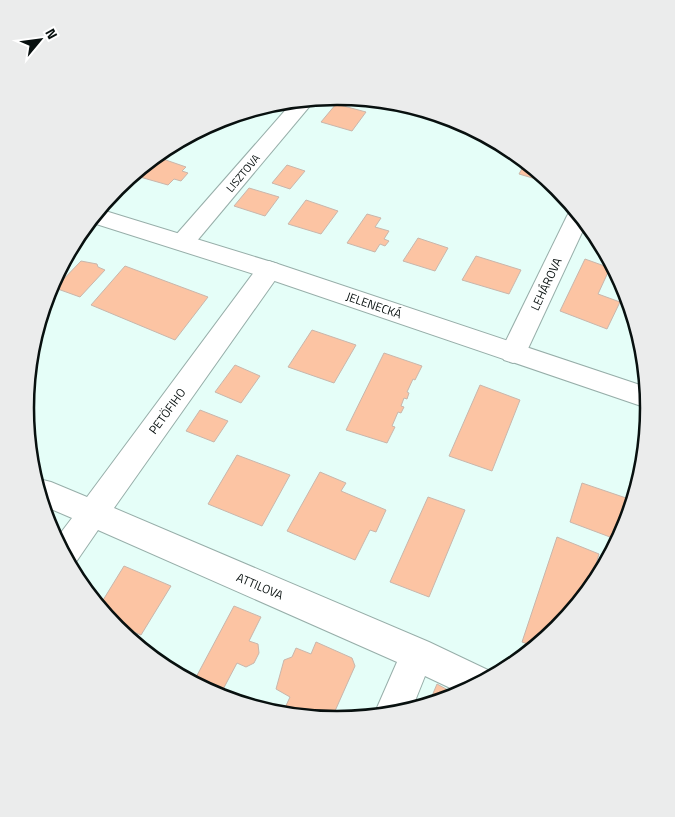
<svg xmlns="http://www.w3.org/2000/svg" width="675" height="817" font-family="'Titillium Web',sans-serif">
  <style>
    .building { fill: #fcc4a3; stroke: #c9b6ab }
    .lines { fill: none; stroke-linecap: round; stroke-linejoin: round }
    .street-casing { stroke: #97aea9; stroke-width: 2 }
    .secondary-casing { stroke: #97aea9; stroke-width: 2 }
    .street { fill: #fff; fill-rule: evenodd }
    .secondary { fill: #fff; fill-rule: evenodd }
    .labels { text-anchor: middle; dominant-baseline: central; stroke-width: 4; stroke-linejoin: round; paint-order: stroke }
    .far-street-label { font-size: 11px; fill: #08100f; stroke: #fff }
    .street-label { font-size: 12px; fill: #08100f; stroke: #fff }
    .rim { fill: none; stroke: #08100f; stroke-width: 2.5 }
  </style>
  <rect width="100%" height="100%" fill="#e5fef8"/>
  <!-- building -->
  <g class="building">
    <path d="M336,104L366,112L352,131L321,122Z"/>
    <path d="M160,158L186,167L182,171L188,173L181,181L174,179L168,185L140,177Z"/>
    <path d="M287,165L305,171L290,189L272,183Z"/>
    <path d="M524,165L547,180L546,182L519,174Z"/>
    <path d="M249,188L279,197L265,216L234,206Z"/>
    <path d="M306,200L338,211L321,234L288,224Z"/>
    <path d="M367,214L381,218L375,227L389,231L384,239L389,241L385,246L380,244L375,252L347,243Z"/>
    <path d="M418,238L448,248L435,271L403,261Z"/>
    <path d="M476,256L521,270L509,294L462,280Z"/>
    <path d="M585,259L610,268L598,294L620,302L607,329L560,311Z"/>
    <path d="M81,261L97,264L98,267L105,270L80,297L55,288Z"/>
    <path d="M125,266L208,297L175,340L91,305Z"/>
    <path d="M312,330L356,345L334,383L288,367Z"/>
    <path d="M384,353L422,366L415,380L413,379L407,392L409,393L407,399L404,398L401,406L404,407L401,413L398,412L392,426L395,427L387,443L346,430Z"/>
    <path d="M235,365L260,376L241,403L215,392Z"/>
    <path d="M480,385L520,400L492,471L449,456Z"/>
    <path d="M200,410L228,421L214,442L186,431Z"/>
    <path d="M237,455L290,475L262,526L208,504Z"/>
    <path d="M320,472L346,483L341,491L386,510L376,532L370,530L355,560L287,531Z"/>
    <path d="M582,483L632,500L626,528L618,540L570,522Z"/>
    <path d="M428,497L465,510L429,597L390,582Z"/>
    <path d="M557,537L599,554L591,581L558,630L533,646L522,642Z"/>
    <path d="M124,566L171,586L141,635L111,622L100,605Z"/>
    <path d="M234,606L261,617L249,641L258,644L259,653L254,663L246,667L237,663L219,697L194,681Z"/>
    <path d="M316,642L352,658L355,666L331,720L284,710L290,697L276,689L284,660L292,657L296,648L311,654Z"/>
    <path d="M437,684L459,696L429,703Z"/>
  </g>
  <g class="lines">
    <defs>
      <g id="street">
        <path d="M311,101L312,103L309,107L191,248L183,250L175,248L171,242L175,236L289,106Z"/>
        <path d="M573,210L585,226L526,353L522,360L513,363L504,360L500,353L567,216L570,211Z"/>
        <path d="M269,261L278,264L281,270L278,276L114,508L429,642L490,671L492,674L463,694L425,676L413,706L378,713L376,710L397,662L98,530L76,562L72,563L56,539L72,518L44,506L39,479L51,482L87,497L260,264Z"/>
      </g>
      <path id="secondary" d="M102,210L278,264L646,387L650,409L260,276L93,223Z"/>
    </defs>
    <!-- street casing -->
    <use href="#street" class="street-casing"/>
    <!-- secondary casing -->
    <use href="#secondary" class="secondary-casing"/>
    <!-- street -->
    <use href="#street" class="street"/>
    <!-- secondary -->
    <use href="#secondary" class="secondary"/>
  </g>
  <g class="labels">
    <!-- far-street labels -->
    <g class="far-street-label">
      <text transform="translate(243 173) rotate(-50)">LISZTOVA</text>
    </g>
    <!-- street labels -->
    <g class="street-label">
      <text transform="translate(546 284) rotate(-65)">LEHÁROVA</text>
      <text transform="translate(374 305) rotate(19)">JELENECKÁ</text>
      <text transform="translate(167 411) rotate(-54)">PETÖFIHO</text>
      <text transform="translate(260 586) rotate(23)">ATTILOVA</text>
    </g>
  </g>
  <!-- crop -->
  <path d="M0 0H675V817H0ZM34 408a303 303 0 1 1 606 0a303 303 0 1 1-606 0Z" fill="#ebecec" fill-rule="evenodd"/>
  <path class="rim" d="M34 408a303 303 0 1 1 606 0a303 303 0 1 1-606 0Z"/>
  <!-- north arrow -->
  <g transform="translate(40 40) rotate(61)" stroke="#ffffff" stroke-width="4" paint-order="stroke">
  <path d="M0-4L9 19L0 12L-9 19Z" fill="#08100f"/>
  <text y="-8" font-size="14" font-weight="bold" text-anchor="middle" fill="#08100f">N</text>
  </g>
</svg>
